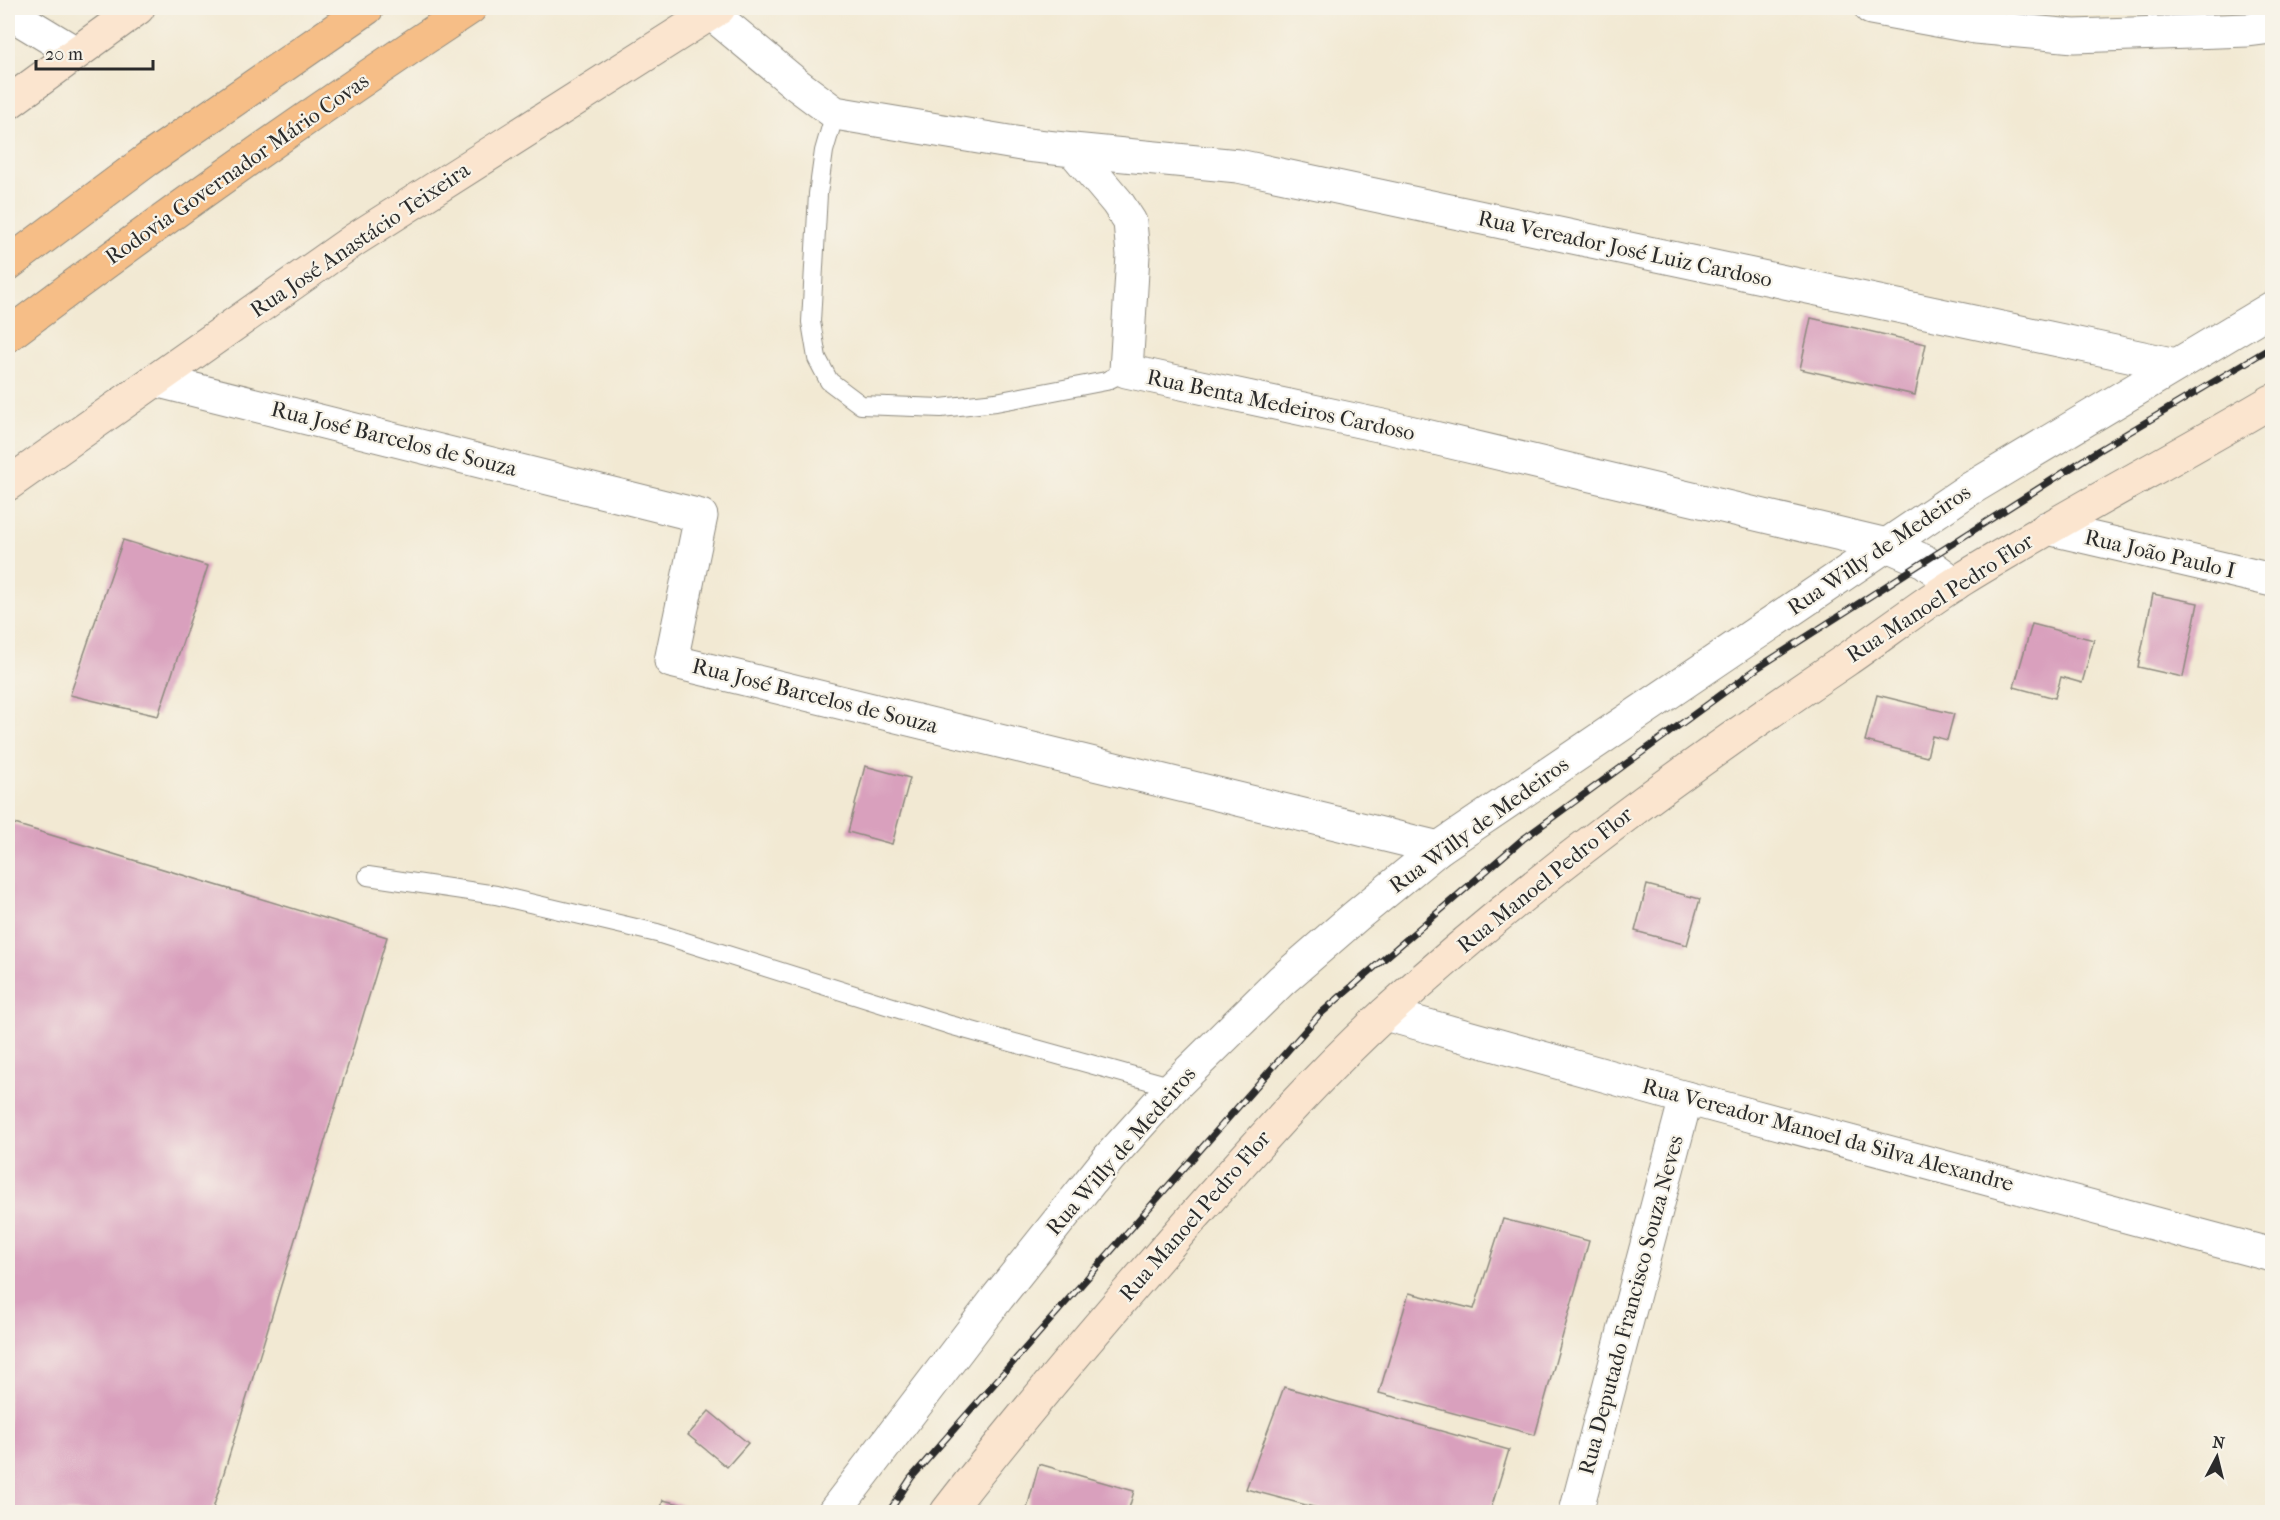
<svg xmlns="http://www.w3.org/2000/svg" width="2280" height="1520" font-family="'IM FELL French Canon',serif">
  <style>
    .building { fill: #d9a0bd }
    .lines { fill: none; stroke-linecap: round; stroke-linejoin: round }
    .service-casing { stroke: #8e8a7f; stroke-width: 20 }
    .minor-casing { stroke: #8e8a7f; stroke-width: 35 }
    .secondary-casing { stroke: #8e8a7f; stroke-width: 35 }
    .motorway-casing { stroke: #8e8a7f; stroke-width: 35 }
    .service { stroke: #fff; stroke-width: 18 }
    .minor { stroke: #fff; stroke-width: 33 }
    .secondary { stroke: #fbe5cf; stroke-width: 33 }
    .motorway { stroke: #f6be87; stroke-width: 33 }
    .rail-casing { stroke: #2b2b2b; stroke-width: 7 }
    .rail { stroke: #f7f3e8; stroke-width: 4.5; stroke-dasharray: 14; stroke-linecap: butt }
    .labels { text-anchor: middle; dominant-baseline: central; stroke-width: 4.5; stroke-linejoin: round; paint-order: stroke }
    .street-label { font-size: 22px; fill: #2b2b2b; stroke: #f7f3e8 }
  </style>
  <rect width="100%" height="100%" fill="#f7f3e8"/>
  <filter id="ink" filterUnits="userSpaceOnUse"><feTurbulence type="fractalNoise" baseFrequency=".0167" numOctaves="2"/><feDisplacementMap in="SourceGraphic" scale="12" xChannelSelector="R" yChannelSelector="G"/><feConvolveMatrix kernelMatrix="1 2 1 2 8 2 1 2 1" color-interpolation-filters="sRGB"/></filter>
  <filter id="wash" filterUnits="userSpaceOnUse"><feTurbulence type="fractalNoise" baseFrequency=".008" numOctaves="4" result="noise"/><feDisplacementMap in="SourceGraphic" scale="24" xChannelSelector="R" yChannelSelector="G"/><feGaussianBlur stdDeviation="1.35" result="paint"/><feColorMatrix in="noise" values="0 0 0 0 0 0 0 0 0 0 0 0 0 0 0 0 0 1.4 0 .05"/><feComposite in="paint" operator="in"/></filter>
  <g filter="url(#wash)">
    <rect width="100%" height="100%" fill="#f2e9d3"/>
    <g id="blocks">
      <!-- building -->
      <g class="building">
        <path d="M1811,318L1926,344L1915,395L1800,369Z"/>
        <path d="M123,540L208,566L158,716L70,695Z"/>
        <path d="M2153,594L2198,603L2183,677L2138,667Z"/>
        <path d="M2032,624L2094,640L2082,683L2061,677L2055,698L2014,687Z"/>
        <path d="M1877,695L1954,714L1947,740L1932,736L1927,757L1865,741Z"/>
        <path d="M865,766L910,778L892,844L848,832Z"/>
        <path d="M8,822L387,937L212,1512H8Z"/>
        <path d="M1647,885L1700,899L1687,945L1635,931Z"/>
        <path d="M1503,1219L1589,1241L1535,1435L1379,1393L1409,1293L1474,1309Z"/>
        <path d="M1284,1387L1509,1450L1490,1512H1332L1246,1489Z"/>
        <path d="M709,1411L748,1443L727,1467L688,1435Z"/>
        <path d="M1039,1464L1134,1491L1128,1512H1026Z"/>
        <path d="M663,1500L712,1512H660Z"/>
      </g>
    </g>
  </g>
  <g filter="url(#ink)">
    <use href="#blocks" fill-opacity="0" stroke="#8e8a7f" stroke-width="1.5"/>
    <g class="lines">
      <defs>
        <g id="service">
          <path d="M835,113L824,151L818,194L811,322L817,358L829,381L861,405L941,408L996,402L1106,381L1126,371"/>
          <path d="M368,876L496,895L657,933L950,1025L1173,1087"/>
        </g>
        <g id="minor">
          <path d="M1871,8L1975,27L2074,36L2248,30L2272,27"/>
          <path d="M8,12L74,52"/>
          <path d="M711,13L796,84L835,113L1027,145L1073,150L1117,202L1130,222L1133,255L1126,371L1392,428L1887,545L1924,561L1955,584"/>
          <path d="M1073,150L1238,166L2176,365"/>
          <path d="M155,380L701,516L671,661L1439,848"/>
          <path d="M2047,528L2272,580"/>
          <path d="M1385,1014L1686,1098L2272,1255"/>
          <path d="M834,1512L998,1297L1109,1158L1173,1087L1281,981L1356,916L1439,848L1965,492L2272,308"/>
          <path d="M1576,1512L1686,1098"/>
        </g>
        <g id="secondary">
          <path d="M8,103L138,8"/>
          <path d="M8,484L354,240L719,8"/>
          <path d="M947,1512C1025,1411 1109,1313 1194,1216C1256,1146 1318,1075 1387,1012C1529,882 1685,768 1846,660C1884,634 1921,605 1961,580C2063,517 2169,462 2272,401"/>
        </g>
        <g id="motorway">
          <path d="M8,264L147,160L367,8"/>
          <path d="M8,335C159,221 312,112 470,8"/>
        </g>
      </defs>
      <!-- service casing -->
      <use href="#service" class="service-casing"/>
      <!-- minor casing -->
      <use href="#minor" class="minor-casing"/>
      <!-- secondary casing -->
      <use href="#secondary" class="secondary-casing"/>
      <!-- motorway casing -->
      <use href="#motorway" class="motorway-casing"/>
      <!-- service -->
      <use href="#service" class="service"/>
      <!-- minor -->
      <use href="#minor" class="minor"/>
      <!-- secondary -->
      <use href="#secondary" class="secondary"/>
      <!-- motorway -->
      <use href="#motorway" class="motorway"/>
      <defs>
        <path id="rail" d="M889,1512L911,1478L1319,1015L1523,839L1759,667L2099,450L2272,347"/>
      </defs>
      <!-- rail casing -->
      <use href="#rail" class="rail-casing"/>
      <!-- rail -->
      <use href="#rail" class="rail"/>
    </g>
  </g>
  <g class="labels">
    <!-- street labels -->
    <g class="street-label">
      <text transform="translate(237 169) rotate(-35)">Rodovia Governador Mário Covas</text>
      <text transform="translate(360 240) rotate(-34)">Rua José Anastácio Teixeira</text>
      <text transform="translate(1625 249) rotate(12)">Rua Vereador José Luiz Cardoso</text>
      <text transform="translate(1281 405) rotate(12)">Rua Benta Medeiros Cardoso</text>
      <text transform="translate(394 439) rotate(14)">Rua José Barcelos de Souza</text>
      <text transform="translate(1879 550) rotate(-34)">Rua Willy de Medeiros</text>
      <text transform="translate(2160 554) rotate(13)">Rua João Paulo I</text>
      <text transform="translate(1940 598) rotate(-33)">Rua Manoel Pedro Flor</text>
      <text transform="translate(815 696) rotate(14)">Rua José Barcelos de Souza</text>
      <text transform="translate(1479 825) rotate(-36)">Rua Willy de Medeiros</text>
      <text transform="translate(1545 880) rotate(-39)">Rua Manoel Pedro Flor</text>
      <text transform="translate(1828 1135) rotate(15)">Rua Vereador Manoel da Silva Alexandre</text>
      <text transform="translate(1121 1151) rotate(-49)">Rua Willy de Medeiros</text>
      <text transform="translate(1195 1216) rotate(-49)">Rua Manoel Pedro Flor</text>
      <text transform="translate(1631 1305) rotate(-75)">Rua Deputado Francisco Souza Neves</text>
    </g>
  </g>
  <!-- margin -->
  <rect width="2280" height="1520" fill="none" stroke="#f7f3e8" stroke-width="30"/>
  <!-- north arrow -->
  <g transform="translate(2217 1457) rotate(7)" stroke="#f7f3e8" stroke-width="4.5" paint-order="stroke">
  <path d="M0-4.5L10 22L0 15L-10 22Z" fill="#2b2b2b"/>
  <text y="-9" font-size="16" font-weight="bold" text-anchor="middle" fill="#2b2b2b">N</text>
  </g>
  <!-- scale -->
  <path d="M36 60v9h117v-9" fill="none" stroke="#2b2b2b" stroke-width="3"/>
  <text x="45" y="60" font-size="18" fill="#2b2b2b" stroke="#f7f3e8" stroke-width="4.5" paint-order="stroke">20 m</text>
</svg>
